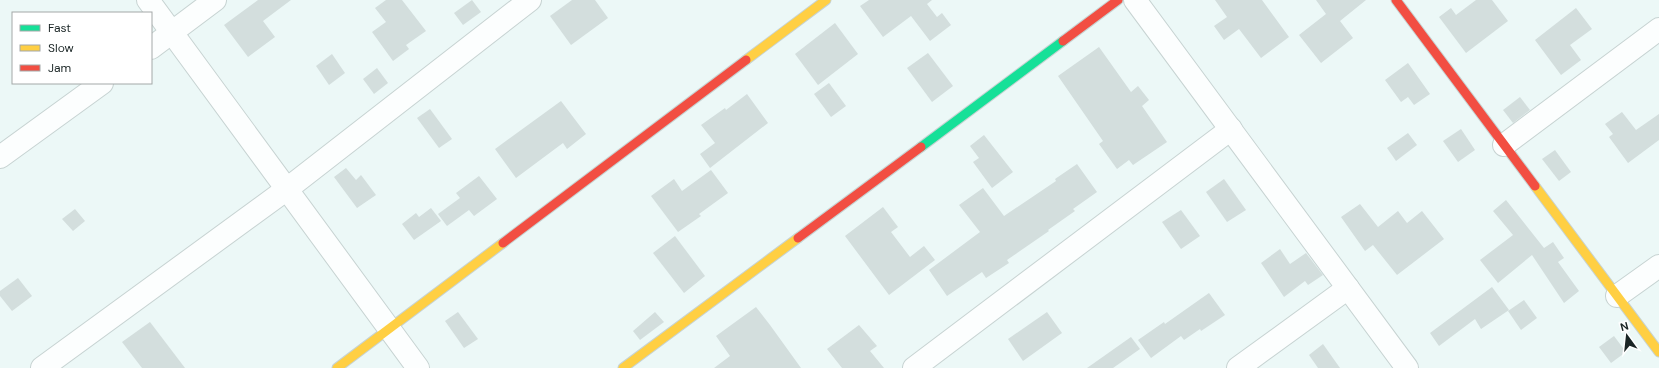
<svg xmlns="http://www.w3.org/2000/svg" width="1659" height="368" font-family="'DM Sans',sans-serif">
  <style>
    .building { fill: #d3dedd }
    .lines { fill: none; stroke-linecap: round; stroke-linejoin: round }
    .street-casing { stroke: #c7d3d2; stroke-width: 24 }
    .fast-casing { stroke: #c7d3d2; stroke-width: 11 }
    .slow-casing { stroke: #c7d3d2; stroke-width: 11 }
    .jam-casing { stroke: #c7d3d2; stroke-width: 11 }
    .street { stroke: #fcfefe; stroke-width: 22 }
    .fast { stroke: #16e098; stroke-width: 9 }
    .slow { stroke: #ffcf43; stroke-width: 9 }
    .jam { stroke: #f24e42; stroke-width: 9 }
  </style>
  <rect width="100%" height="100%" fill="#ecf8f7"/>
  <!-- building -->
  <g class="building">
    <path d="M258,0H291L263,21L275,37L248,57L224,25Z"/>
    <path d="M386,0H402L426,31L406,45L409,49L393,61L372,32L386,22L375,8Z"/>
    <path d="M472,0L481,12L463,25L454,13Z"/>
    <path d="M572,0H595L608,18L571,45L550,16Z"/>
    <path d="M869,0H932L927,4L937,17L942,13L951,25L930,41L911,16L883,37L860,6Z"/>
    <path d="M1215,0H1262L1289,37L1261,58L1239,29L1224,40L1214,26L1227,17Z"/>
    <path d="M1316,0H1366L1340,21L1353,38L1321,63L1299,35L1326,14Z"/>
    <path d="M1476,0H1492L1508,21L1466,53L1439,17L1451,8L1456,15Z"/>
    <path d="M1576,8L1592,29L1570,45L1581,60L1561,75L1535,40Z"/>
    <path d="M835,23L858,54L818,85L795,54Z"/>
    <path d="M1099,47L1131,92L1138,86L1149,100L1142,106L1167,142L1133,165L1129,160L1117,169L1099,144L1103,141L1058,76Z"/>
    <path d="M928,53L953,86L932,102L907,68Z"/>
    <path d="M332,54L345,73L329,85L316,66Z"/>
    <path d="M1408,63L1430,94L1414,105L1408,97L1401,102L1385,80Z"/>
    <path d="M377,68L388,83L374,94L363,79Z"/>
    <path d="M829,83L846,106L831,117L814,94Z"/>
    <path d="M747,94L768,123L710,168L700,154L715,143L701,125L725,108L726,110Z"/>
    <path d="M1520,97L1530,110L1513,123L1503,110Z"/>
    <path d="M561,101L586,134L567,149L563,143L516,178L495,149Z"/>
    <path d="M430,109L452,139L439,148L417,118Z"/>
    <path d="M1622,112L1636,130L1659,114V140L1628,163L1609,137L1613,134L1605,124Z"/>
    <path d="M1461,129L1475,150L1458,162L1443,141Z"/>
    <path d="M1408,133L1417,145L1396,161L1387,148Z"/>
    <path d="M984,135L1013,172L992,188L973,162L979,158L970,146Z"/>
    <path d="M1555,150L1571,172L1559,181L1542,159Z"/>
    <path d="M1077,164L1097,192L1073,209L1075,211L1048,230L1049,231L1007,260L1009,263L986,278L982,272L947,296L929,270L980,232L959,205L983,188L1004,216L1056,181L1055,179Z"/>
    <path d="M346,168L356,180L361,175L376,195L357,208L334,177Z"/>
    <path d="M711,170L728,193L699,214L701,216L678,232L651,196L674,179L682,191Z"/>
    <path d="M479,176L497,199L474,216L469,210L447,226L438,214L460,198L456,193Z"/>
    <path d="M1224,179L1246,210L1227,222L1206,192Z"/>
    <path d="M1506,200L1544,248L1553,242L1564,258L1558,262L1579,291L1564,303L1532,255L1498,283L1480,260L1513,235L1493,211Z"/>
    <path d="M1360,204L1378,227L1398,211L1407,223L1422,211L1444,239L1397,275L1373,245L1365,251L1341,217Z"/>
    <path d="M883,207L898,227L891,232L910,257L924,246L935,260L889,295L845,236Z"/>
    <path d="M431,208L441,221L414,240L402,224L416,213L419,217Z"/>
    <path d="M75,209L85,221L73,231L62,219Z"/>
    <path d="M1181,210L1200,236L1181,249L1162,222Z"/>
    <path d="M675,236L705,276L684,293L653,253Z"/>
    <path d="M1280,249L1290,264L1306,253L1323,275L1308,285L1305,281L1284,297L1261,263Z"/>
    <path d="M18,278L32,296L12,311L0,296V291Z"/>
    <path d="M1492,287L1509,310L1481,329L1475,319L1439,346L1430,333Z"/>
    <path d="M1209,293L1225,315L1201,331L1200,329L1184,340L1181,336L1151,358L1138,340L1164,322L1165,324Z"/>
    <path d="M1524,300L1537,318L1521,330L1508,311Z"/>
    <path d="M756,307L770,325L801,368H714L730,356L716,336Z"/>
    <path d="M458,312L478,339L464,348L445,321Z"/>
    <path d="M655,312L664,322L640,340L633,331Z"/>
    <path d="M1047,312L1062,333L1023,361L1008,339Z"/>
    <path d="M150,322L185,368H142L122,342Z"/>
    <path d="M859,325L877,346L870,351L884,368H842L827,349Z"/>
    <path d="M1614,336L1626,352L1611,363L1599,347Z"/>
    <path d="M1131,337L1140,349L1113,368H1087Z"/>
    <path d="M1323,344L1340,368H1318L1309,355Z"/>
  </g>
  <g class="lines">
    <defs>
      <g id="street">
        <path d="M148,0L418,368"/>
        <path d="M1135,0L1407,368"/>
        <path d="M151,48L215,0"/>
        <path d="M1504,145L1659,29"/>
        <path d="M0,157L102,83"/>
        <path d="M1617,296L1659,266"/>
        <path d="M42,368L287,189L530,0"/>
        <path d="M914,368L1231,129"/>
        <path d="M1238,368L1348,288"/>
      </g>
      <path id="fast" d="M921,147L1063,41"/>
      <g id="slow">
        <path d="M746,60L826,0"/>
        <path d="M1535,186L1659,352"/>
        <path d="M337,368L503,243"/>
        <path d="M623,368L798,238"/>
      </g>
      <g id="jam">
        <path d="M1396,0L1535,186"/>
        <path d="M1063,41L1118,0"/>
        <path d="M798,238L921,147"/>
        <path d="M503,243L746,60"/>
      </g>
    </defs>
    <!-- street casing -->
    <use href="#street" class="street-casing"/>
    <!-- fast casing -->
    <use href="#fast" class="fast-casing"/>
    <!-- slow casing -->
    <use href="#slow" class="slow-casing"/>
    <!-- jam casing -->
    <use href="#jam" class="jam-casing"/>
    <!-- street -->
    <use href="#street" class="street"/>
    <!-- fast -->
    <use href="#fast" class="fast"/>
    <!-- slow -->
    <use href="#slow" class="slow"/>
    <!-- jam -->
    <use href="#jam" class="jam"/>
  </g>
  <!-- legend -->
  <rect x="12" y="12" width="140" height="72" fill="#ffffff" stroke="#a3a8a8"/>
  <rect x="20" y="25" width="20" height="6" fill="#16e098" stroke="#a3a8a8"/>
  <text x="48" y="32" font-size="12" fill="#1a2525">Fast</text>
  <rect x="20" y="45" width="20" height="6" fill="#ffcf43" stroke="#a3a8a8"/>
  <text x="48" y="52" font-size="12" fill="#1a2525">Slow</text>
  <rect x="20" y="65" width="20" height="6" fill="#f24e42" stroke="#a3a8a8"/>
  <text x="48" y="72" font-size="12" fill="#1a2525">Jam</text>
  <!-- north arrow -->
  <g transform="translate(1627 336) rotate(345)" stroke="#ffffff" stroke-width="3" paint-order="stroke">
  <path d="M0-3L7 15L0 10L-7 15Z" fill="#1a2525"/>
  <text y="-6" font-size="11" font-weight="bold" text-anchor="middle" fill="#1a2525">N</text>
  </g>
</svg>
